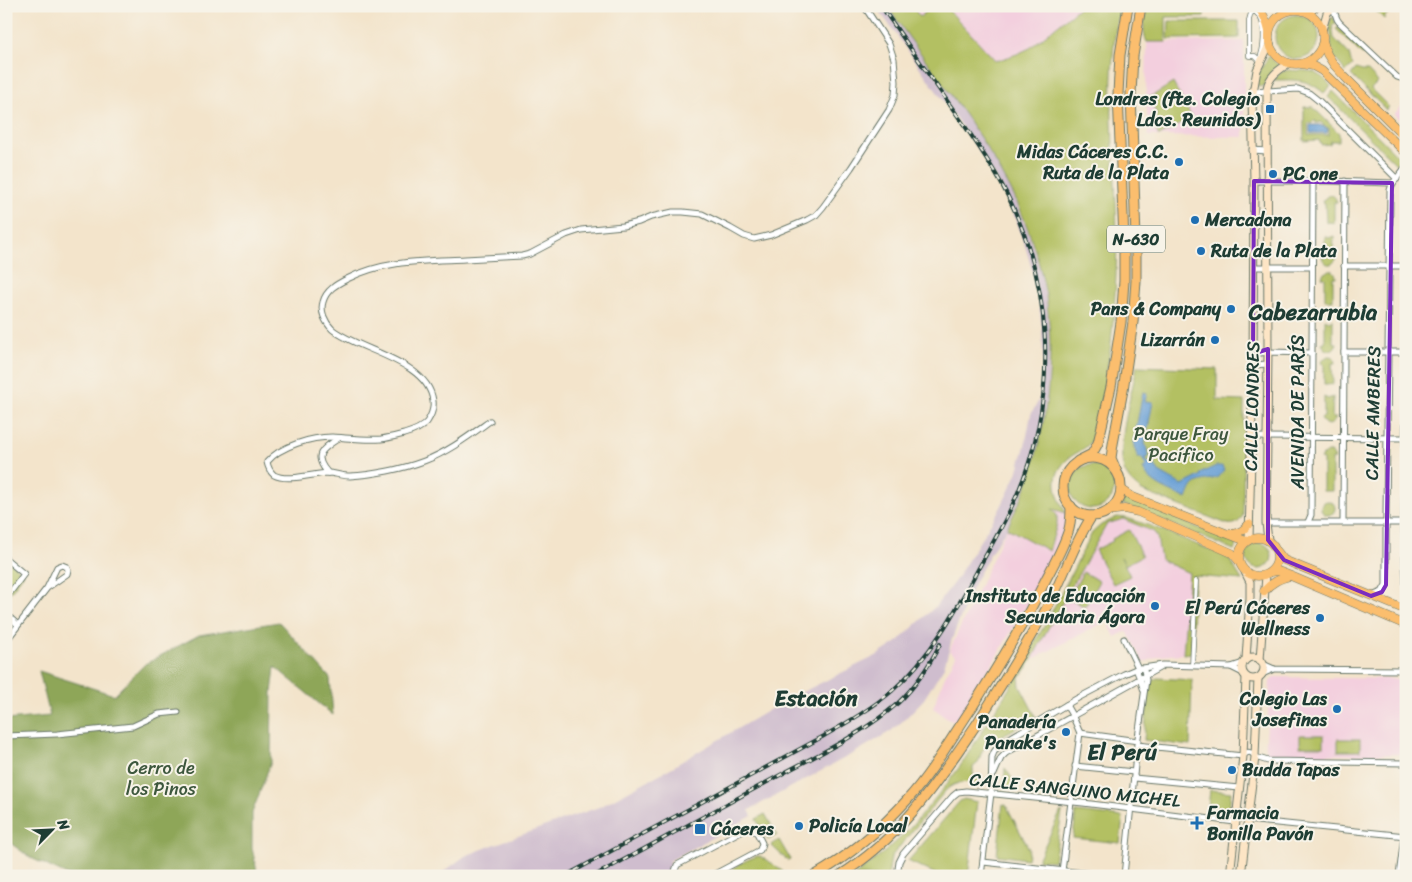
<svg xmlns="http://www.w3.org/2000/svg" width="1412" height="882" font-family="Sriracha,sans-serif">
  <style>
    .built { fill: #f3cfde }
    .industrial { fill: #cfbdce }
    .green { fill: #b3c062; stroke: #697e4b; fill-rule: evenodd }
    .forest { fill: #8ea658; stroke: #567246 }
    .water { fill: #679fd5; stroke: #436e84 }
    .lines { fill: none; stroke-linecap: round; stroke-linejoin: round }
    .pedestrian-casing { stroke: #697769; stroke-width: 5.5 }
    .minor-casing { stroke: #697769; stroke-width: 7 }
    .secondary-casing { stroke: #697769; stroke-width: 9 }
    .primary-casing { stroke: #697769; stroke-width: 9 }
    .trunk-casing { stroke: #697769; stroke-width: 11 }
    .pedestrian { stroke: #fff; stroke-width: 4 }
    .minor { stroke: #fff; stroke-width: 5 }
    .secondary { stroke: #fde5c5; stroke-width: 7 }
    .primary { stroke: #fbbe6e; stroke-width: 8 }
    .trunk { stroke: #fbbe6e; stroke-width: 9 }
    .rail-casing { stroke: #1f3d34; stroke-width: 4 }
    .rail { stroke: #f7f3e8; stroke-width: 2; stroke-dasharray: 5.5; stroke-linecap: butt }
    .marked { fill: none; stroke: #7b2cbf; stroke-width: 4; stroke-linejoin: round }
    .poi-dot { fill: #1f6fb2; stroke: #f7f3e8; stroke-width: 2 }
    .labels { text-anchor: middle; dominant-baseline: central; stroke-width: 4; stroke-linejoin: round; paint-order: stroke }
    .shield { fill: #f7f3e8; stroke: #60746a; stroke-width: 1 }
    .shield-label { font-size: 16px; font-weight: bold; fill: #1f3d34 }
    .poi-label { font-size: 18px; font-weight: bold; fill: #1f3d34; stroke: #f7f3e8; text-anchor: end }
    .street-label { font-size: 18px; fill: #1f3d34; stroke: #f7f3e8 }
    .park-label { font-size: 18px; fill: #3d573d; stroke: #f7f3e8 }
    .district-label { font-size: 22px; font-weight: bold; fill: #1f3d34; stroke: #f7f3e8 }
  </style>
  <rect width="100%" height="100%" fill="#f7f3e8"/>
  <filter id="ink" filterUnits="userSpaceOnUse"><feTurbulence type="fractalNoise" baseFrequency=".02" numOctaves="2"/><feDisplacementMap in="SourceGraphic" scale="10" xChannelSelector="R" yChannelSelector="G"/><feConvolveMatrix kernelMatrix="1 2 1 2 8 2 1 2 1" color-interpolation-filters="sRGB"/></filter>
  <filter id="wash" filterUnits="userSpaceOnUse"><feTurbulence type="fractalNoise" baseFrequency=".0096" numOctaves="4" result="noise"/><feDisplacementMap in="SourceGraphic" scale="20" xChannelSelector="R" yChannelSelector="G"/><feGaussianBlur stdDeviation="1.12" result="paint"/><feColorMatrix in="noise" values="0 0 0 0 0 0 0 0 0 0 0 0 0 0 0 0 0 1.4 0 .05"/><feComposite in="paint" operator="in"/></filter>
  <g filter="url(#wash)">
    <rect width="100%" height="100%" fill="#f3e4cb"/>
    <!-- built -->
    <g class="built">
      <path d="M912,6H932L920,17Z"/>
      <path d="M945,6H1081L1030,48L1017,54L996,61Z"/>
      <path d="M1244,41V137L1148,136L1146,89L1147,42Z"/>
      <path d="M1406,102V126L1394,114Z"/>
      <path d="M1022,496L1034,503L1066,513V521L1062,535L1036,590L995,659L955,723L933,708L944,678L956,656L949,651Z"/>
      <path d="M1123,519L1154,532L1156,537L1161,560L1189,573L1183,654L1160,656L1143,663L1127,631L1115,637L1107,621L1031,660L1046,632L1107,524Z"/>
      <path d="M1275,677L1406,679V737L1404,754L1358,755L1265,754L1270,681Z"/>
    </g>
    <!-- industrial -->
    <path class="industrial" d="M876,6H887L947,88L986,145L1011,189L1028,231L1040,269L1048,311L1050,350L1047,396L1042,431L1031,473L1022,496L1007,528L993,549L974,583L952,639L944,667L924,699L904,720L891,731L856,752L749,810L752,816L669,861L676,876H438L465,856L493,845L599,807L669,769L786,700L876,656L896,643L935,607L955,581L1001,507L1017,474L1025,446L1031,414L1038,402L1040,395L1043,359L1042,327L1036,284L1026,249L1015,218L1002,189L982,155Z"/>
    <!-- green -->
    <g class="green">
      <path d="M887,6H912L920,17L932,6H945L996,61L1017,54L1030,48L1081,6H1120C1106,71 1113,137 1116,203C1118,249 1116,296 1111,343C1108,363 1105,383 1101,403C1099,414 1097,428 1092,439C1088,449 1076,452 1069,458C1049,475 1055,493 1066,513L1052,509L1057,515V524L1049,551L1007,528C1016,509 1026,491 1031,472C1047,422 1054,363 1048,311C1044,272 1028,222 1010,188C976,123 928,66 887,6Z"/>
      <path d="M1147,6H1204V17H1166V42H1147C1141,31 1145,18 1147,6Z"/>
      <path d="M1371,6H1388L1392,11L1385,16L1384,19Z"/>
      <circle cx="1297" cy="37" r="22"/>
      <path d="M1333,17L1336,23L1332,26L1334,38L1349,54L1351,62L1353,65L1346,72L1334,57L1331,51V36L1329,26L1331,18Z"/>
      <path d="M1169,21H1239V38L1168,39Z"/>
      <path d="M1338,27L1365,53L1362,55L1336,29Z"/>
      <path d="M1269,56L1279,66L1272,71L1265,85L1260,87L1257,85L1259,72Z"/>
      <path d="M1356,69L1362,71H1368L1378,82L1371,89L1389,107L1386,110L1351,75Z"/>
      <path d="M1289,70C1295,71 1301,70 1307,71C1318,71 1324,79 1331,86L1324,93C1306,78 1296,80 1274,80L1281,72Z"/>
      <path d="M1173,83L1192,118L1159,136L1150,119L1157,115L1149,98Z"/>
      <path d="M1333,91L1402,160L1399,167L1328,97Z"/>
      <path d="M1304,107H1313L1339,133V141H1331L1330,144L1321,145L1319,140L1304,141ZM1313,121H1316V123L1321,122L1324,126L1329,128V135H1308V123H1312Z"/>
      <path d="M1329,195C1334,195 1335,197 1337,202H1334V223L1330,222L1326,223L1325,203L1322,202L1324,199Z"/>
      <path d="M1325,236L1329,238L1334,236L1333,257H1337C1334,266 1325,267 1322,257L1325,256Z"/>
      <path d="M1329,270C1334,270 1335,272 1336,277H1333V300H1325V278L1322,277L1323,274Z"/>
      <path d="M1325,319L1329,321L1333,319V343H1337C1334,352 1325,353 1322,343L1325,342Z"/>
      <path d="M1328,356C1333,356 1334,358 1335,363H1332L1333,384H1324V364L1321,363L1322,360Z"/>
      <path d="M1137,366L1217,369V400L1244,401L1243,515C1239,523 1236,525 1227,524L1142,491C1134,485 1128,480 1124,470C1116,446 1132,392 1137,366Z"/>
      <path d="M1324,397L1328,399L1333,397L1332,418H1336C1332,427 1324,427 1321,418L1324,417Z"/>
      <path d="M1327,452C1332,452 1333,454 1335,459H1332V491H1323V460L1320,459L1322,456Z"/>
      <circle cx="1092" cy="487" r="22"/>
      <path d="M1125,497L1237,544L1234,550L1122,504Z"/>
      <circle cx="1328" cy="508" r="7"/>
      <path d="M1117,517L1127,518L1162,530L1212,551H1214L1229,559L1242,580L1195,576L1194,578L1191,653L1183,654L1189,573L1161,560L1157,537L1154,532L1123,519L1107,524L1046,632L1027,669L1019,677L1020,686L1035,715L1034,719L991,741L982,751L978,763L973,767V775L979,778L978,783C965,782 956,781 946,790L891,857L888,876H854L887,850L899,839L912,826L943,789L961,765L1017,676L1015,674L1045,625L1092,533L1101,525Z"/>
      <path d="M1129,530L1142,556L1125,565L1121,557L1130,576L1113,584L1095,550L1113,541L1112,539Z"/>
      <circle cx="1259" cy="556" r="13"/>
      <path d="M6,559L24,574L6,598Z"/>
      <path d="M1083,572L1099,581L1085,607L1069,598Z"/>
      <path d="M1157,678L1192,680L1190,746L1144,740L1149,687L1153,680Z"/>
      <rect x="1300" y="735" width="24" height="11"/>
      <rect x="1338" y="739" width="22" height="12"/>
      <path d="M1005,768L1017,786L1004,790Z"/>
      <path d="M1210,790L1231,792L1229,810L1208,808Z"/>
      <path d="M964,799L977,802L968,876H940L908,861L960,801Z"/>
      <path d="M1003,804L1006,805L1029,849L1027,859L997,855Z"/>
      <path d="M1061,811L1062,812L1054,861L1038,860Z"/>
      <path d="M1076,812L1123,817L1120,843L1073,838Z"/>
      <path d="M765,814L777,835L768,840L756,819Z"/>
      <path d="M779,840L790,859L788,861L771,845Z"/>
      <path d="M758,856C773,860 780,875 796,876H731L730,871C734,866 750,858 758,856Z"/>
    </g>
    <!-- forest -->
    <path class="forest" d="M279,622L330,678L333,715L275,667L272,693L271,762L252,813V848L258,876H69L31,858L6,840V720L50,716L39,671L114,695L145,664L199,635Z"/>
    <!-- water -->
    <g class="water">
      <path d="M1310,125H1320L1328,129L1327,133H1310Z"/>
      <path d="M1143,392L1147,393L1145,401L1153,402L1145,443L1149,457L1145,458L1148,463L1152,461L1159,472L1182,485L1200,476L1201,473L1216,466H1222L1224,470C1218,483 1205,477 1195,484C1191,487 1189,494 1187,499C1171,491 1151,486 1143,469L1146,466L1142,458H1138L1134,447V439Z"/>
    </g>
  </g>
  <g filter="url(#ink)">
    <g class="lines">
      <defs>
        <g id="pedestrian">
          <path d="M1255,11C1256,13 1259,15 1260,17C1266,27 1264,50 1259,60L1255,56H1249V20L1251,13Z"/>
          <path d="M1192,666L1196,581"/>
        </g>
        <g id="minor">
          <path d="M1333,8L1337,19L1339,22L1397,77L1406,80"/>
          <path d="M1253,92L1298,89L1309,93L1319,101L1397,179"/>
          <path d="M1252,150L1267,151"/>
          <path d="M1254,181H1330L1392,183"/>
          <path d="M1344,266H1406"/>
          <path d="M1253,267H1312"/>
          <path d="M1344,352H1406"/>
          <path d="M1253,354L1268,352L1312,353"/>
          <path d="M1253,365L1268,364"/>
          <path d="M1406,391L1404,523L1406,594"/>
          <path d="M490,421C469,436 448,452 424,461C403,469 372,475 350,476C342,476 334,473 327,473C313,474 287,482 274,475C269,471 268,467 267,462C280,446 312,437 332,437C349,438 365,440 381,439C389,438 396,436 404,434C411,432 421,429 427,422C431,416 434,408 433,401C428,360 358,351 332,329C325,322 320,311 323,302C326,290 337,284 347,279C383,260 425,261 465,259C484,258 503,257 522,256L530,254L566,235L581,230L623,226L639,222L651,217L673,212H683L702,214L730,228L744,236L754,239L771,235L807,220L816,215L823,207L851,168L889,110L895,95L896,82L894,59L889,44L864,6"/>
          <path d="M1252,437L1406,438"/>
          <path d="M328,473C312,455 322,449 339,438"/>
          <path d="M1308,522L1311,515L1313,181"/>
          <path d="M1343,522L1345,181"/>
          <path d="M1266,523H1405"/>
          <path d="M6,559L24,574L6,598"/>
          <path d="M1371,596L1382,592L1386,585V515L1390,190C1392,181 1401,175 1406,166"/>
          <path d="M6,614L18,625"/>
          <path d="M1124,639L1138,668"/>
          <path d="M6,641L47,588L57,567L62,565L67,567L68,570L67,574L47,588"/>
          <path d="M1263,664L1274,669L1406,670"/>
          <path d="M1136,669L1140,679L1144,691"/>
          <path d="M1243,673L1231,667L1243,663"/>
          <path d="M1262,674L1274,669"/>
          <path d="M1080,733L1138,741"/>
          <path d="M6,736L57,734L133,726L159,714L178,712"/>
          <path d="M1137,745L1243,756C1247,751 1252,751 1255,757L1268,761L1406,763"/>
          <path d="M1075,766L1134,772"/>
          <path d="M994,774L1001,758L1006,753L1161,667"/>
          <path d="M1134,778L1239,788"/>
          <path d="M1247,820L1406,836"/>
          <path d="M983,862L1112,876"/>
          <path d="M1062,871L1080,733L1073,717L1066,705"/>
          <path d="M678,876L675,871L677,865L743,830L750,828L757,833L762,843L760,850L711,876"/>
          <path d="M897,876L899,862L903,854L953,796L958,792L966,791L1083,803L1235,822"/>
          <path d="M981,876L991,793L992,757L994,752L1001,743L1078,698L1124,674L1136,669L1163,665L1231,667"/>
          <path d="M1124,876L1137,745L1146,680L1144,670L1141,668"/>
          <path d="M1399,876L1406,821"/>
        </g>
        <g id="secondary">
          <path d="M1308,12L1318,6"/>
          <path d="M1322,30L1327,13L1334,6"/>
          <path d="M1249,540L1253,371L1254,181L1252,98L1257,70L1270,43"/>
          <path d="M1268,540L1266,523L1268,352L1267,88C1269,76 1279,70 1289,63"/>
          <path d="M1245,572L1250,582V598L1246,659"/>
          <circle cx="1253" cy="668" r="11"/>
          <path d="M1260,660L1266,575"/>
          <path d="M1230,876L1243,756L1246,677"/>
          <path d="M1241,876L1255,757L1258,678"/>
        </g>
        <g id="primary">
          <path d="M1257,6C1264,14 1267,21 1269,31"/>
          <circle cx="1296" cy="37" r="27"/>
          <path d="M1323,41L1327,54L1334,65L1345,77L1406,138"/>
          <path d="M1301,64L1313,66L1322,71L1406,153"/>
          <path d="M1121,489L1133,497L1246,541"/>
          <path d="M1108,511L1124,509L1138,512L1232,553L1239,561"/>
          <path d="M1230,534C1239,534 1244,530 1249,524"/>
          <circle cx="1258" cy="557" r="19"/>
          <path d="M1277,551L1284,560L1406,610"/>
          <path d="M1271,572L1278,571L1291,576L1406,625"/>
          <path d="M1264,591C1272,582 1279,579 1290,576"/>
        </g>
        <g id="trunk">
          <circle cx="1092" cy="487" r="29"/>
          <path d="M1078,461L1092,454L1098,443L1111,387L1121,322L1124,281V240L1118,94L1120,55L1128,6"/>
          <path d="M1116,470L1111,458L1113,444L1123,390L1133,322L1136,281V239L1131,94L1133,56L1141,6"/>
          <path d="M814,876C849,856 881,829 908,799C933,771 952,737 973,706C999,664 1025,622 1047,577C1055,562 1064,546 1069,529C1071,521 1071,514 1071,506"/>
          <path d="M839,876C903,836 937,782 978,722C1004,681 1030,640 1052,598C1066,571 1075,541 1092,516"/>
        </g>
      </defs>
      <!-- pedestrian casing -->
      <use href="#pedestrian" class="pedestrian-casing"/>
      <!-- minor casing -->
      <use href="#minor" class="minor-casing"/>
      <!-- secondary casing -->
      <use href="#secondary" class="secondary-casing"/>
      <!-- primary casing -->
      <use href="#primary" class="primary-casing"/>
      <!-- trunk casing -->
      <use href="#trunk" class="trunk-casing"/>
      <!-- pedestrian -->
      <use href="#pedestrian" class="pedestrian"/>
      <!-- minor -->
      <use href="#minor" class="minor"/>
      <!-- secondary -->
      <use href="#secondary" class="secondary"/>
      <!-- primary -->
      <use href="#primary" class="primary"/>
      <!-- trunk -->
      <use href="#trunk" class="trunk"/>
      <defs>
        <g id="rail">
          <path d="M565,876L824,736C848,722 871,709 892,691C932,656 957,608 982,562C994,541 1006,520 1016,497C1060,396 1054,280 1001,183C986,156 968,130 950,105C927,72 904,39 881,6"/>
          <path d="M594,876C657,842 719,808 782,774C821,753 864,733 898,703C916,686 929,666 940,644"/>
        </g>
      </defs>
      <!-- rail casing -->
      <use href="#rail" class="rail-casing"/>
      <!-- rail -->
      <use href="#rail" class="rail"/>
    </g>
  </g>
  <!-- marked area -->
  <path class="marked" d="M1254,181L1392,183L1386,585L1382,592L1371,596L1284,560L1268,540V349L1253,354Z"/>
  <!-- markers -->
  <g class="poi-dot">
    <rect x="1265" y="104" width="10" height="10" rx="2.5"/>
    <circle cx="1179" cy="162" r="5"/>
    <circle cx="1273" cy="174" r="5"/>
    <circle cx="1195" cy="220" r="5"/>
    <circle cx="1201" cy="251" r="5"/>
    <circle cx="1231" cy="309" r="5"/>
    <circle cx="1215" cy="340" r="5"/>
    <circle cx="1155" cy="606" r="5"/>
    <circle cx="1320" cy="618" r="5"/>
    <circle cx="1337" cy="709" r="5"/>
    <circle cx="1066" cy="732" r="5"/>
    <circle cx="1232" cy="770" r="5"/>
    <path d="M1194.5 815.5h5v5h5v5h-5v5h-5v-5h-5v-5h5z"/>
    <circle cx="799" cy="826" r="5"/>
    <rect x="694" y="823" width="12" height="12" rx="2.5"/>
  </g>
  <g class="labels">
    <!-- shield labels -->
    <rect class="shield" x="1107" y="225.5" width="58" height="27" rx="4"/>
    <g class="shield-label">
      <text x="1136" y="239">N-630</text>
    </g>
    <!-- poi labels -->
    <g class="poi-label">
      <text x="1260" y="99">Londres (fte. Colegio<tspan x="1260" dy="21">Ldos. Reunidos)</tspan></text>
      <text x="1169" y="152">Midas Cáceres C.C.<tspan x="1169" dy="21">Ruta de la Plata</tspan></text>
      <text x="1283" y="174" text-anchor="start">PC one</text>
      <text x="1205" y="220" text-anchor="start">Mercadona</text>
      <text x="1211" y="251" text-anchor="start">Ruta de la Plata</text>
      <text x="1221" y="309">Pans &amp; Company</text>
      <text x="1205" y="340">Lizarrán</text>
      <text x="1145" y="596">Instituto de Educación<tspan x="1145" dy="21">Secundaria Ágora</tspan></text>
      <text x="1310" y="608">El Perú Cáceres<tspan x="1310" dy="21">Wellness</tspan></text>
      <text x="1327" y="699">Colegio Las<tspan x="1327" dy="21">Josefinas</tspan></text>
      <text x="1056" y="722">Panadería<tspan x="1056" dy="21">Panake's</tspan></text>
      <text x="1242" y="770" text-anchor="start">Budda Tapas</text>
      <text x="1207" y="813" text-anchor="start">Farmacia<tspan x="1207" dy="21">Bonilla Pavón</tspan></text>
      <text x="809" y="826" text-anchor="start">Policía Local</text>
      <text x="711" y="829" text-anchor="start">Cáceres</text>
    </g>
    <!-- street labels -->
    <g class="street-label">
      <text transform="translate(1252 406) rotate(-89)">CALLE LONDRES</text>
      <text transform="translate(1298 412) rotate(-90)">AVENIDA DE PARÍS</text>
      <text transform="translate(1373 413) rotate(-89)">CALLE AMBERES</text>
      <text transform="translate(1075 790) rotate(6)">CALLE SANGUINO MICHEL</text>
    </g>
    <!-- park labels -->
    <g class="park-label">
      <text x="1181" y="434">Parque Fray<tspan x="1181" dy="21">Pacífico</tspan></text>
      <text x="161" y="768">Cerro de<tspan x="161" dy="21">los Pinos</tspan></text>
    </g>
    <!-- district labels -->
    <g class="district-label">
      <text x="1313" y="312">Cabezarrubia</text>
      <text x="816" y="698">Estación</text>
      <text x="1122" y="752">El Perú</text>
    </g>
  </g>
  <!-- margin -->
  <rect width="1412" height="882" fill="none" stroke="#f7f3e8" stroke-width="25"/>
  <!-- north arrow -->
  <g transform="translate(52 830) rotate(66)" stroke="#f7f3e8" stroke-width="4" paint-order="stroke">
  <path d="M0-4L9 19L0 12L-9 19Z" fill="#1f3d34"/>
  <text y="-8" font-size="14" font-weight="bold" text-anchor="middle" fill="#1f3d34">N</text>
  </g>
</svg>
